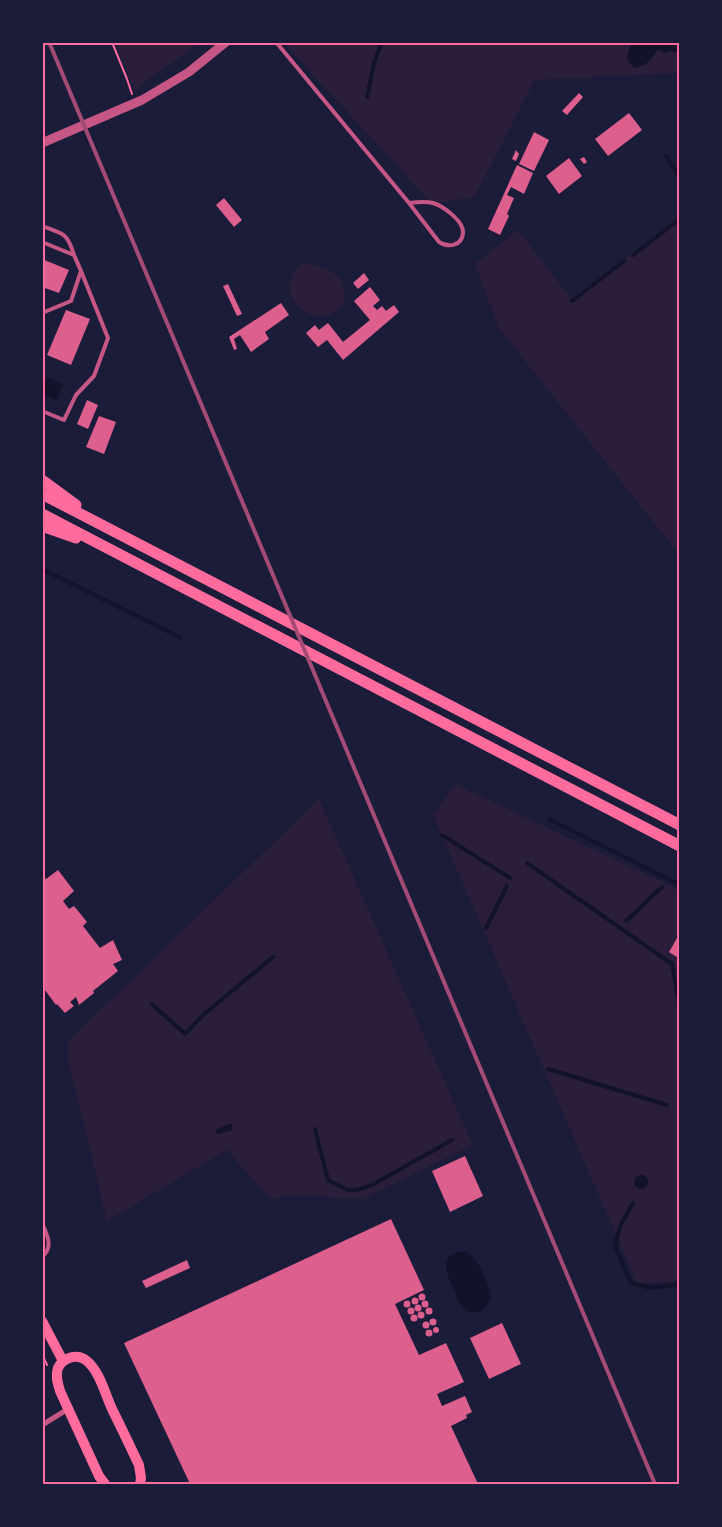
<svg xmlns="http://www.w3.org/2000/svg" width="722" height="1527" font-family="'Asap Condensed',sans-serif">
  <style>
    .green { fill: #2a1e3b }
    .water { fill: #12122b }
    .lines { fill: none; stroke-linecap: round; stroke-linejoin: round }
    .stream { stroke: #12122b; stroke-width: 4 }
    .building { fill: #dd5f8e }
    .path { stroke: #ff6b9d; stroke-width: 2 }
    .service { stroke: #c65784; stroke-width: 4 }
    .minor { stroke: #c65784; stroke-width: 5 }
    .tertiary { stroke: #c65784; stroke-width: 9 }
    .secondary { stroke: #ff6b9d; stroke-width: 10 }
    .trunk { stroke: #ff6b9d; stroke-width: 11 }
    .rail { stroke: #a44b75; stroke-width: 4 }
    .neatline { fill: none; stroke: #ff6b9d; stroke-width: 2 }
  </style>
  <rect width="100%" height="100%" fill="#1b1b3a"/>
  <!-- green -->
  <g class="green">
    <path d="M115,43H199L146,81L135,92Z"/>
    <path d="M284,43H679V73L535,80L474,197L432,204Z"/>
    <path d="M679,219V554L498,327L475,264L518,230L571,298Z"/>
    <path d="M301,264C326,264 350,275 344,304C316,339 268,293 301,264Z"/>
    <path d="M455,784L679,890V1281L637,1283L433,815Z"/>
    <path d="M319,799L473,1145L362,1199L291,1195L271,1200L227,1150L107,1221L68,1060V1041Z"/>
  </g>
  <!-- water -->
  <g class="water">
    <path d="M631,43H679V50L676,52L669,51C664,54 662,53 658,49L652,58L646,64L636,68L632,66L627,58Z"/>
    <path d="M47,377L63,384L57,400L43,395V388Z"/>
    <path d="M229,1124H232V1130L219,1134L216,1133L215,1130Z"/>
    <circle cx="641" cy="1182" r="7"/>
    <path d="M464,1251C478,1256 488,1282 491,1296C489,1307 477,1318 465,1310C459,1306 457,1296 454,1290C446,1274 438,1253 464,1251Z"/>
  </g>
  <g class="lines">
    <!-- stream -->
    <g class="stream">
      <path d="M367,97L374,63L382,42"/>
      <path d="M666,156L680,177"/>
      <path d="M633,255L680,219"/>
      <path d="M572,301L624,261"/>
      <path d="M42,569L181,638"/>
      <path d="M549,819L680,885"/>
      <path d="M442,835L510,878"/>
      <path d="M527,863L672,964L680,1009"/>
      <path d="M626,921L662,887"/>
      <path d="M486,928L507,886"/>
      <path d="M152,1004L185,1034L203,1015L273,957"/>
      <path d="M548,1069L667,1105"/>
      <path d="M315,1129L328,1180L348,1190H357L372,1185L452,1140"/>
      <path d="M633,1203L620,1226L615,1246L631,1283L651,1288L680,1284"/>
    </g>
  </g>
  <!-- building -->
  <g class="building">
    <path d="M579,93L583,97L567,115L562,111Z"/>
    <path d="M629,113L642,130L608,156L595,139Z"/>
    <path d="M534,132L549,140L534,171L519,164Z"/>
    <path d="M516,150L519,154L516,161L512,159Z"/>
    <path d="M584,157L587,162L584,164L580,159Z"/>
    <path d="M569,158L582,176L559,194L546,176Z"/>
    <path d="M517,165L533,173L524,194L511,187L507,195L514,198L507,214L509,216L500,235L488,229Z"/>
    <path d="M224,198L242,220L234,227L216,205Z"/>
    <path d="M42,259L69,270L59,293L42,287Z"/>
    <path d="M364,273L369,280L358,289L353,283Z"/>
    <path d="M228,284L242,314L237,316L223,286Z"/>
    <path d="M370,287L380,300L373,306L377,310L382,306L386,311L394,305L399,312L343,360L327,340L318,347L306,333L315,325L319,330L328,323L343,342L370,320L354,301Z"/>
    <path d="M281,303L289,315L265,332L269,339L251,352L240,335L234,339L237,349L234,350L229,337Z"/>
    <path d="M66,310L90,319L71,365L47,355Z"/>
    <path d="M87,400L98,405L88,429L77,424Z"/>
    <path d="M99,416L116,422L104,454L86,447Z"/>
    <path d="M58,870L74,891L63,901L69,909L74,906L87,922L83,926L100,948L113,940L122,960L113,964L118,971L93,991L94,993L79,1005L76,997L70,1002L74,1006L65,1013L57,1004L56,1005L42,986V875L46,879Z"/>
    <path d="M677,938L680,940V959L669,952Z"/>
    <path d="M465,1156L483,1196L450,1212L432,1171Z"/>
    <path d="M391,1219L424,1290L395,1304L419,1355L446,1343L464,1382L437,1394L442,1406L465,1396L472,1412L466,1415L467,1418L451,1426L478,1484H190L124,1343Z"/>
    <path d="M187,1260L190,1268L146,1288L142,1281Z"/>
    <circle cx="422" cy="1297" r="3.5"/>
    <circle cx="415" cy="1301" r="3.5"/>
    <circle cx="407" cy="1304" r="3.5"/>
    <circle cx="425" cy="1304" r="3.5"/>
    <circle cx="418" cy="1308" r="3.5"/>
    <circle cx="411" cy="1311" r="3.5"/>
    <circle cx="429" cy="1311" r="3.5"/>
    <circle cx="421" cy="1315" r="3.5"/>
    <circle cx="414" cy="1318" r="3.5"/>
    <circle cx="433" cy="1322" r="3.5"/>
    <circle cx="426" cy="1325" r="3.5"/>
    <path d="M502,1323L521,1364L489,1379L470,1338Z"/>
    <circle cx="436" cy="1330" r="3"/>
    <circle cx="429" cy="1333" r="3.5"/>
  </g>
  <g class="lines">
    <!-- path -->
    <g class="path">
      <path d="M112,42L127,79L132,94"/>
      <path d="M42,1354L47,1365"/>
    </g>
    <!-- service -->
    <g class="service">
      <path d="M276,42L409,203L439,242C448,248 462,246 463,233C464,221 443,206 433,203C426,201 417,202 409,203"/>
      <path d="M42,226C63,234 67,232 74,255"/>
      <path d="M42,242L74,255L81,271L71,301L42,313"/>
      <path d="M42,411L64,420L76,395L94,376L108,338L81,271"/>
      <path d="M42,1223C47,1235 54,1247 42,1257"/>
    </g>
    <!-- minor -->
    <path class="minor" d="M42,1425L68,1409"/>
    <!-- tertiary -->
    <path class="tertiary" d="M42,143L142,100L189,72L226,42"/>
    <!-- secondary -->
    <g class="secondary">
      <path d="M42,1321L63,1361"/>
      <path d="M105,1484L99,1476L60,1391C58,1384 55,1376 58,1368C63,1357 78,1353 87,1361C100,1372 105,1394 112,1409C121,1427 130,1446 139,1465L141,1478L140,1484"/>
    </g>
    <!-- trunk -->
    <g class="trunk">
      <path d="M42,480L76,505"/>
      <path d="M42,494L680,825"/>
      <path d="M42,514L680,846"/>
      <path d="M42,526L76,538"/>
    </g>
    <!-- rail -->
    <path class="rail" d="M49,42L655,1484"/>
  </g>
  <!-- border -->
  <rect width="722" height="1527" fill="none" stroke="#1b1b3a" stroke-width="88"/>
  <rect x="44" y="44" width="634" height="1439" class="neatline"/>
</svg>
